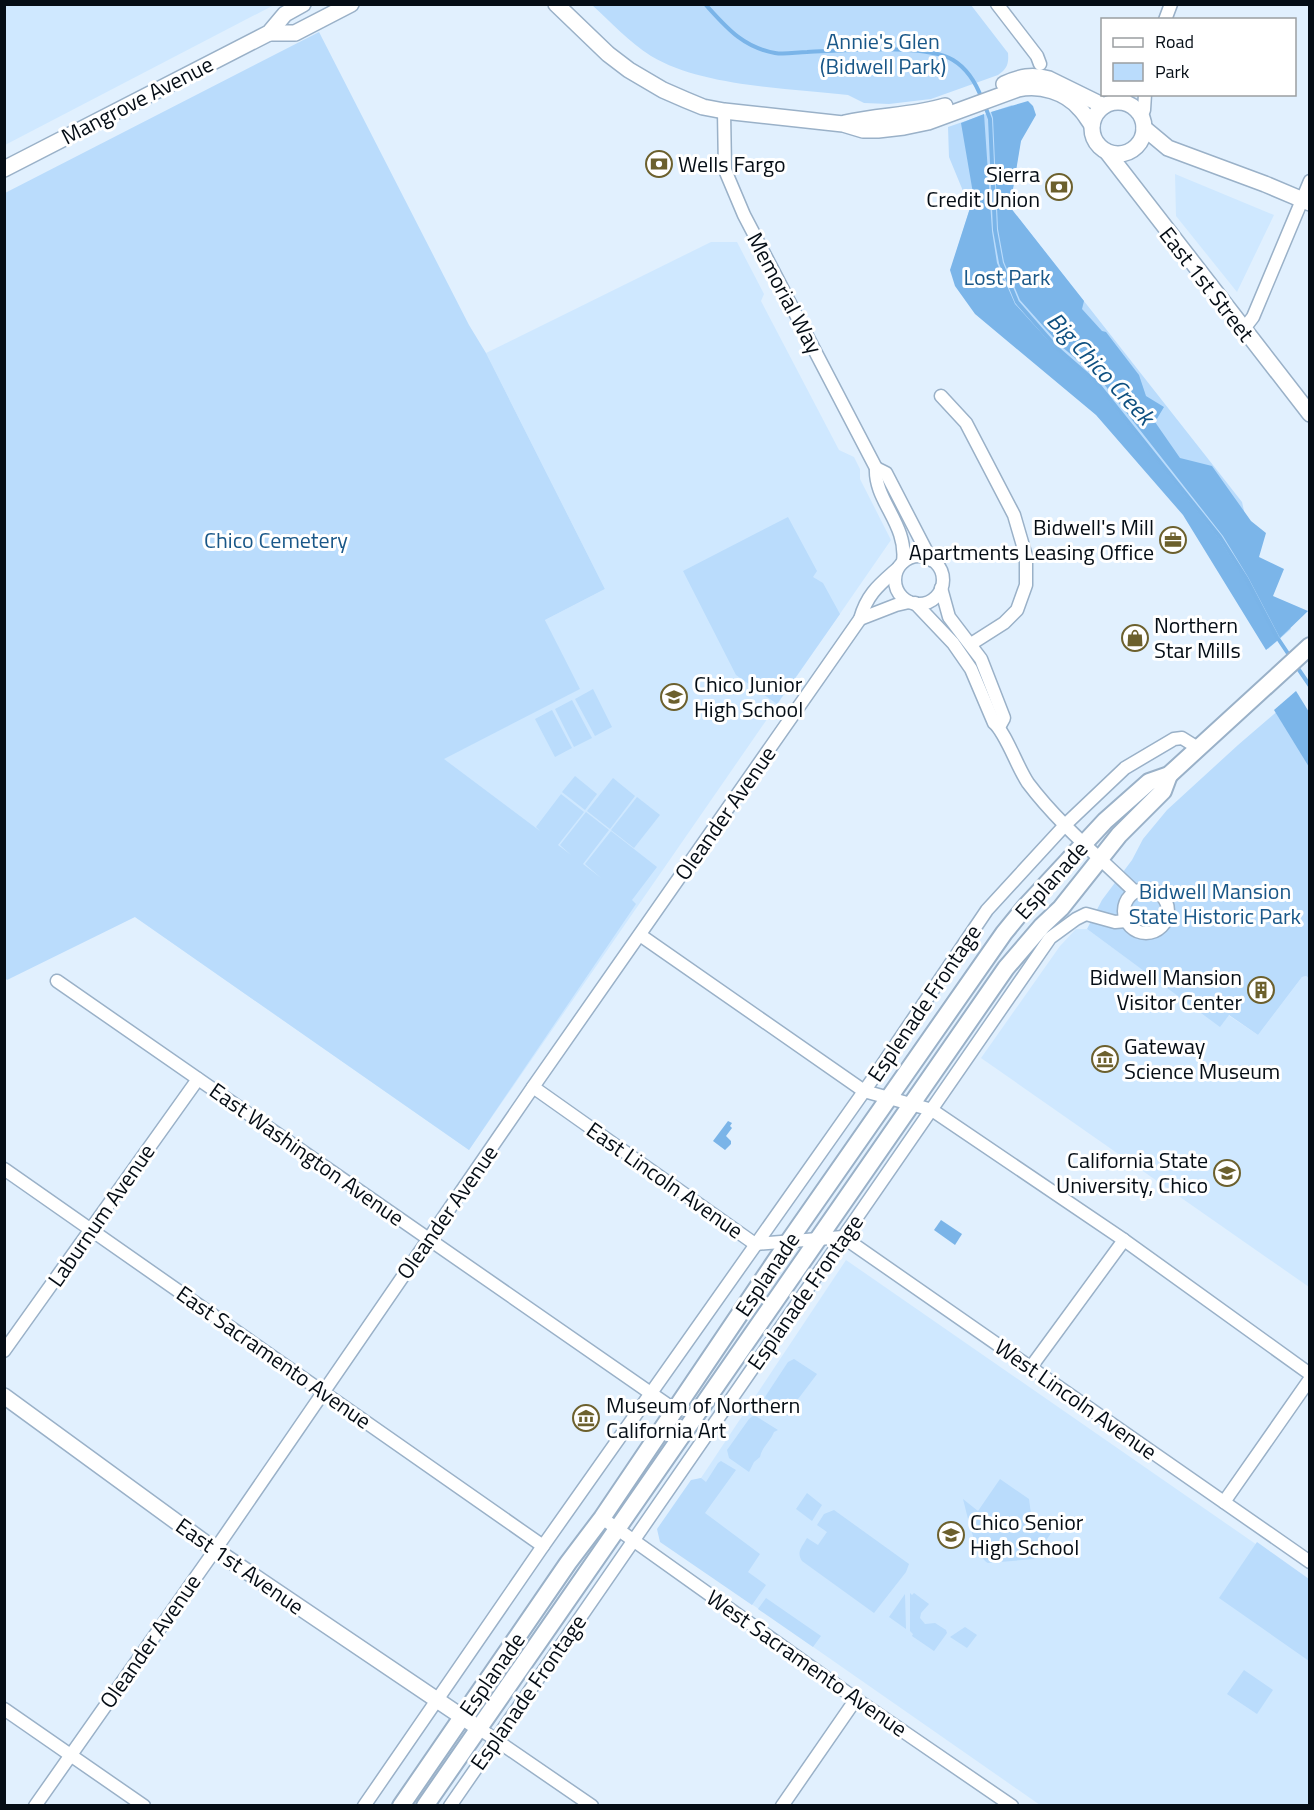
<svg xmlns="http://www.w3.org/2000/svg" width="1314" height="1810" font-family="'Titillium Web',sans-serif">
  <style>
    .built { fill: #cfe8ff }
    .green { fill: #badcfc }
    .forest { fill: #7bb5e9 }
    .water { fill: #7ab4e8 }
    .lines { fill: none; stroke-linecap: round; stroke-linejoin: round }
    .stream { stroke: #7ab4e8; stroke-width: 4 }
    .minor-casing { stroke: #9ab1c8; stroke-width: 15 }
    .tertiary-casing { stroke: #9ab1c8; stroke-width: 18 }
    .secondary-casing { stroke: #9ab1c8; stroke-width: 20 }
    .minor { stroke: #fff; stroke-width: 12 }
    .tertiary { stroke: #fff; stroke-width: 15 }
    .secondary { stroke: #fff; stroke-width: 16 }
    .labels { text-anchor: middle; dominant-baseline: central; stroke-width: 6; stroke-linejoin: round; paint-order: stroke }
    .park-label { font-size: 22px; fill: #195788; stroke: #fff }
    .street-label { font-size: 22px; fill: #050d15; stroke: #fff }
    .poi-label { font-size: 22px; fill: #050d15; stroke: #fff; text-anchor: start }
    .water-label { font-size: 24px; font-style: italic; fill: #0f5080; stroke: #fff }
  </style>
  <rect width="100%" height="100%" fill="#e1f0fe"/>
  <!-- built -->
  <g class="built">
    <path d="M5,4H274V5L5,145Z"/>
    <path d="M1175,174L1274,215L1237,292L1176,216Z"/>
    <path d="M711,242H737L764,294L761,301L839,450L854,457L860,469V479L891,540L469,1150L135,917L579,689L545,620L605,589L486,353Z"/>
    <path d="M1076,929H1087L1220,1026L1228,1015L1258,1035L1302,977L1306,976L1309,978V1287L981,1058L1060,946Z"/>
    <path d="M846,1260L1309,1581V1805H1040L661,1541L691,1481L701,1478Z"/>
  </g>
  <!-- green -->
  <g class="green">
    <path d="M592,5H971L1008,53C1009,64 1007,69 998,75L931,99L889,104L864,103L848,95C788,88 703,87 651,56C629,42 611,22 592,5Z"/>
    <path d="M319,32L469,325L486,353L605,589L545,620L580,689L444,759L540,831L536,827L561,794L584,812L558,845L571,855L560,845L586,812L609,830L583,864L601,878L585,864L611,831L657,867L632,900L636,904L469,1150L135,917L7,980L5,978V193Z"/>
    <path d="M1012,105L1024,119L1010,207L1242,502L1255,559L1266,585L1291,629L1268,649L1185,513L1098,413L951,269L970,208L949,157L948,127Z"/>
    <path d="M788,517L817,571L813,577L823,583L840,614L777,704L736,675L683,571Z"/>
    <path d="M593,689L612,727L595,736L575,699Z"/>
    <path d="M572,700L592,738L574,747L555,709Z"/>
    <path d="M1287,703L1309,746V978L1306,976L1302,977L1258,1035L1229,1015L1220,1027L1087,929L1102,900L1132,860L1143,839L1167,810L1238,745Z"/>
    <path d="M552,710L572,748L555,757L535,719Z"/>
    <path d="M575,776L597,794L585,810L562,792Z"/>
    <path d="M613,778L635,796L610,829L587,811Z"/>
    <path d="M637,797L660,815L634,848L611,830Z"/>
    <path d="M794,1359L817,1374L792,1407L788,1416L767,1402L765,1397L788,1362Z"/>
    <path d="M754,1415L778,1430L774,1432C770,1442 762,1447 760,1457L754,1462L749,1472L729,1458L727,1450L749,1419Z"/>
    <path d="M721,1461L736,1470L705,1513L760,1554L748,1572L766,1585L752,1605L660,1542L657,1529L691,1480L701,1478L706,1482L718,1463Z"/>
    <path d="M1000,1479L1029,1499L1031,1514L1053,1530L1034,1559L988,1563C976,1557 967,1514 963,1499L978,1511Z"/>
    <path d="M807,1493L822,1505L812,1521L796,1509Z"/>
    <path d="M834,1510L909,1564L906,1572L874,1613L802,1561C796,1552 802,1547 807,1538L818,1545L827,1532L817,1525L824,1514Z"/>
    <path d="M1257,1542L1309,1579V1661L1219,1598Z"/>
    <path d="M910,1593L912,1595L914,1593L929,1604L921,1613L920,1618L925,1624L935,1623L946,1630L947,1633L934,1651L912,1636L913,1634L910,1631Z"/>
    <path d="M905,1594L906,1629L889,1617Z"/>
    <path d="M766,1598L821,1636L813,1647L758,1609Z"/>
    <path d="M965,1627L977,1635L967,1648L950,1637Z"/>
    <path d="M1244,1670L1273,1690L1257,1714L1227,1694Z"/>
  </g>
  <!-- forest -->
  <g class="forest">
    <path d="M1028,101L1033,106L1036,115L1021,141L1010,207L1084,301L1082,309L1102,331L1106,332L1139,375L1146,396L1164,407L1155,422L1180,458L1212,466L1251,521L1266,533L1259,557L1284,569L1273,596L1308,611L1280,638L1248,577L1223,536L1100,379L1061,346L1020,300L1004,262L998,229L993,118L991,112Z"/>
    <path d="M984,114L992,231L997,263L1015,304L1057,350L1096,384L1218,537L1245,579L1278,640L1266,650L1183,515L1096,415L975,314L955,286L950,270L970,208L975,205L961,123Z"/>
    <path d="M1296,691L1309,712V767L1274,710Z"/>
  </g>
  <!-- water -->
  <g class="water">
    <path d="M728,1121L732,1123L730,1126L732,1128L726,1136L731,1141V1144L725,1150L713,1141Z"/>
    <path d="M941,1220L962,1234L955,1245L934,1230Z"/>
  </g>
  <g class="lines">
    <!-- stream -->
    <g class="stream">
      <path d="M705,4C726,27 742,47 775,53C785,55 797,52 807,52C841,51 926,43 953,60C968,69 976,83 982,99"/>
      <path d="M985,106L990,119L995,230L1001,263L1017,302L1058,349L1097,383L1220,537L1246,578L1277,637L1291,658"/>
      <path d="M1295,664L1310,686"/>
    </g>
    <defs>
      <g id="minor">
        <path d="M997,4L1037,56L1040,64"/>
        <path d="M1165,20L1171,4"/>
        <path d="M1119,102L1125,94"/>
        <path d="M724,111L725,170L744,215L876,468C874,501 908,524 903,562"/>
        <path d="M1141,117L1144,110L1145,94"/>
        <path d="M1243,330L1253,317L1310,181"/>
        <path d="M941,396L966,423L1014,515L1026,556V585L1017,610L1004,623L971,644"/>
        <path d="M876,468L886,473L931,560"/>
        <circle cx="919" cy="580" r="24"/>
        <path d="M941,588L949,617L981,659L1004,718L999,727"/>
        <path d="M915,603L953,643L971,669L994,723C1006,733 1017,767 1028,783C1058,823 1099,857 1135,892"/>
        <path d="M860,619L896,605L909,602"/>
        <circle cx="1146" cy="911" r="22"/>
        <path d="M640,935L864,1091L932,1110L1124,1240L1310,1374"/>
        <path d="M57,981L675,1410"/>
        <path d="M533,1087L755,1244L843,1237"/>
        <path d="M4,1169L543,1546"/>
        <path d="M843,1237L1310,1562"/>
        <path d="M4,1351L198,1079"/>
        <path d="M1031,1367L1124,1240"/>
        <path d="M1224,1502L1310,1379"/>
        <path d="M602,1518L856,1699L1012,1806"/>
        <path d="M4,1709L144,1806"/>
        <path d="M480,1729L592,1806"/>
        <path d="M35,1806L215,1550L533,1087L860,619C867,594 879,585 897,569"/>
        <path d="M364,1806L543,1546L872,1080L987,910L1066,824L1125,768L1174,739L1182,738L1198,748"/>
        <path d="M450,1806L1050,938L1076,919L1086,914L1115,922L1126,921"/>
        <path d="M782,1806L856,1699"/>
      </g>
      <g id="tertiary">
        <path d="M556,4L608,54L629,70L663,90L686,100L703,107L724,111L843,124L863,130H878L904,127L928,122L1018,89C1040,84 1066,92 1080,109C1085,114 1088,120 1092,125"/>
        <path d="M269,33H295L351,4"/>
        <path d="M1004,84C1020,77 1032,74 1049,79L1104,106"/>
        <circle cx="1118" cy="128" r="26"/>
        <path d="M845,123C878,115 913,116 945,106"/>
        <path d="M1144,128L1168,148L1265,184L1310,203"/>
        <path d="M1107,152L1310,414"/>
        <path d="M4,169L269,33L285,14L303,4"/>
        <path d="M4,1396L215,1550L480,1729"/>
      </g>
      <g id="secondary">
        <path d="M401,1806L568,1563L602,1518L789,1241L1004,933L1026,906L1105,821L1149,782L1169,775L1310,646"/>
        <path d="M425,1806L1006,968L1042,926L1061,908L1119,835L1163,791L1169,775"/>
      </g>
    </defs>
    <!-- minor casing -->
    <use href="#minor" class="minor-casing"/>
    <!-- tertiary casing -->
    <use href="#tertiary" class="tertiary-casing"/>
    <!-- secondary casing -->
    <use href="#secondary" class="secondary-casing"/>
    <!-- minor -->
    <use href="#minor" class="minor"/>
    <!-- tertiary -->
    <use href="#tertiary" class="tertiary"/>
    <!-- secondary -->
    <use href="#secondary" class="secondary"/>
  </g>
  <!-- icons -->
  <defs>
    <symbol id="bank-ring" viewBox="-11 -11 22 22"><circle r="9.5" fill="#fff" stroke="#6c602d" stroke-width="1.5"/><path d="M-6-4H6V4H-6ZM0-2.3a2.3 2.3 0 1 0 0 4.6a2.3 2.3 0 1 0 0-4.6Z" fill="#6c602d"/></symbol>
    <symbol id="office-ring" viewBox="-11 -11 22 22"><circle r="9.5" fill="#fff" stroke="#6c602d" stroke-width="1.5"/><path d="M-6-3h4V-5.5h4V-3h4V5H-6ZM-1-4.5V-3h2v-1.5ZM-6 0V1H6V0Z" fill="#6c602d"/></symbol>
    <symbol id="shop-ring" viewBox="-11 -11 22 22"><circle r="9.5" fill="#fff" stroke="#6c602d" stroke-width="1.5"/><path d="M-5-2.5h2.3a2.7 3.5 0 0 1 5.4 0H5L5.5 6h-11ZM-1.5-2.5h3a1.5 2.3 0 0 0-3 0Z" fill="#6c602d"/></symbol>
    <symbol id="school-ring" viewBox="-11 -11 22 22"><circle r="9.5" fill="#fff" stroke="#6c602d" stroke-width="1.5"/><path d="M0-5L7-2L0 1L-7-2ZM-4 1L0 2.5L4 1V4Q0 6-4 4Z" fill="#6c602d"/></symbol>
    <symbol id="building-ring" viewBox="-11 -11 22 22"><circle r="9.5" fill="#fff" stroke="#6c602d" stroke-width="1.5"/><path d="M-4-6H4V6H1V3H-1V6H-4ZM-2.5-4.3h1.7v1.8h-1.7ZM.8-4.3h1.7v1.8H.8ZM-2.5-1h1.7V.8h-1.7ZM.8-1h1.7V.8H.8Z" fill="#6c602d"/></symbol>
    <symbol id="museum-ring" viewBox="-11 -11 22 22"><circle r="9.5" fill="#fff" stroke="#6c602d" stroke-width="1.5"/><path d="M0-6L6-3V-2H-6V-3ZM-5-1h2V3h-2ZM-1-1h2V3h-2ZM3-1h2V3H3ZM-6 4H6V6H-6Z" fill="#6c602d"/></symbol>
    <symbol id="university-ring" viewBox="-11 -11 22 22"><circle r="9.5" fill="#fff" stroke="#6c602d" stroke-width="1.5"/><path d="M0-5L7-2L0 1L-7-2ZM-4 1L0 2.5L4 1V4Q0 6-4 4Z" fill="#6c602d"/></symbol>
  </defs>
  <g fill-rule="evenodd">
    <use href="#bank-ring" x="644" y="149" width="30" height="30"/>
    <use href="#bank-ring" x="1044" y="172" width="30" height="30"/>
    <use href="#office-ring" x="1158" y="525" width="30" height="30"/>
    <use href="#shop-ring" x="1120" y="623" width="30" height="30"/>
    <use href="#school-ring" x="659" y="682" width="30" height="30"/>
    <use href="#building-ring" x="1246" y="975" width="30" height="30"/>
    <use href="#museum-ring" x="1090" y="1044" width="30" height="30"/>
    <use href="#university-ring" x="1212" y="1158" width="30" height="30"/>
    <use href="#museum-ring" x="571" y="1403" width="30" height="30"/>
    <use href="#school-ring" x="936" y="1520" width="30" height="30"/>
  </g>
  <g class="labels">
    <!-- park labels -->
    <g class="park-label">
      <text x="883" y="41">Annie's Glen<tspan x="883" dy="25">(Bidwell Park)</tspan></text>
      <text x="1007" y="277">Lost Park</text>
      <text x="276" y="540">Chico Cemetery</text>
      <text x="1215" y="891">Bidwell Mansion<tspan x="1215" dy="25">State Historic Park</tspan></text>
    </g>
    <!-- street labels -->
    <g class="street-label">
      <text transform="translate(137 100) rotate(-27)">Mangrove Avenue</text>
      <text transform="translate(1207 284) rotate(52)">East 1st Street</text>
      <text transform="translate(785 293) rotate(62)">Memorial Way</text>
      <text transform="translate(725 813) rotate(-55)">Oleander Avenue</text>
      <text transform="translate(1051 880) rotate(-48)">Esplanade</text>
      <text transform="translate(924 1003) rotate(-56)">Esplenade Frontage</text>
      <text transform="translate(307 1154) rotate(35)">East Washington Avenue</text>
      <text transform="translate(665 1180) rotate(35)">East Lincoln Avenue</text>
      <text transform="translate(447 1212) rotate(-55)">Oleander Avenue</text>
      <text transform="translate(101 1215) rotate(-55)">Laburnum Avenue</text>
      <text transform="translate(767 1274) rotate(-56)">Esplanade</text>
      <text transform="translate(805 1292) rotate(-55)">Esplanade Frontage</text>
      <text transform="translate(274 1357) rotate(35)">East Sacramento Avenue</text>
      <text transform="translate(1076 1399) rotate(35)">West Lincoln Avenue</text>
      <text transform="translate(240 1566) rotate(35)">East 1st Avenue</text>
      <text transform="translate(150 1641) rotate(-55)">Oleander Avenue</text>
      <text transform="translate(807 1663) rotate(35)">West Sacramento Avenue</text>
      <text transform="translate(492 1674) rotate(-55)">Esplanade</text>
      <text transform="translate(528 1692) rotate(-55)">Esplanade Frontage</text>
    </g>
    <!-- poi labels -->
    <g class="poi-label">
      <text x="678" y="164">Wells Fargo</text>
      <text x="1040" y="174" text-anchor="end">Sierra<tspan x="1040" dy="25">Credit Union</tspan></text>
      <text x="1154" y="527" text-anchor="end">Bidwell's Mill<tspan x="1154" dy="25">Apartments Leasing Office</tspan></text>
      <text x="1154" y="625">Northern<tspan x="1154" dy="25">Star Mills</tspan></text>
      <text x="694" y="684">Chico Junior<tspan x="694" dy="25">High School</tspan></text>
      <text x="1242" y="977" text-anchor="end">Bidwell Mansion<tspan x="1242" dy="25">Visitor Center</tspan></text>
      <text x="1124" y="1046">Gateway<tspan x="1124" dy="25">Science Museum</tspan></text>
      <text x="1208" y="1160" text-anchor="end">California State<tspan x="1208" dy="25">University, Chico</tspan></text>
      <text x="606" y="1405">Museum of Northern<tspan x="606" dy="25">California Art</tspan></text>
      <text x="970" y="1522">Chico Senior<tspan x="970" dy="25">High School</tspan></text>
    </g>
    <!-- water labels -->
    <g class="water-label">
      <text transform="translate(1101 368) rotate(47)">Big Chico Creek</text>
    </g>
  </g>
  <!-- border -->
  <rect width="1314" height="1810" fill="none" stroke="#050d15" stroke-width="12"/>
  <!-- legend -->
  <rect x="1101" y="18" width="195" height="78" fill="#ffffff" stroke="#9b9ea1" stroke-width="1.5"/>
  <rect x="1113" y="38" width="30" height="9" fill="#ffffff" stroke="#9b9ea1" stroke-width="1.5"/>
  <text x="1155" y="48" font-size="18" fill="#050d15">Road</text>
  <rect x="1113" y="63" width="30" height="18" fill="#badcfc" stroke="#9b9ea1" stroke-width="1.5"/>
  <text x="1155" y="78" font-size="18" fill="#050d15">Park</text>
</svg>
